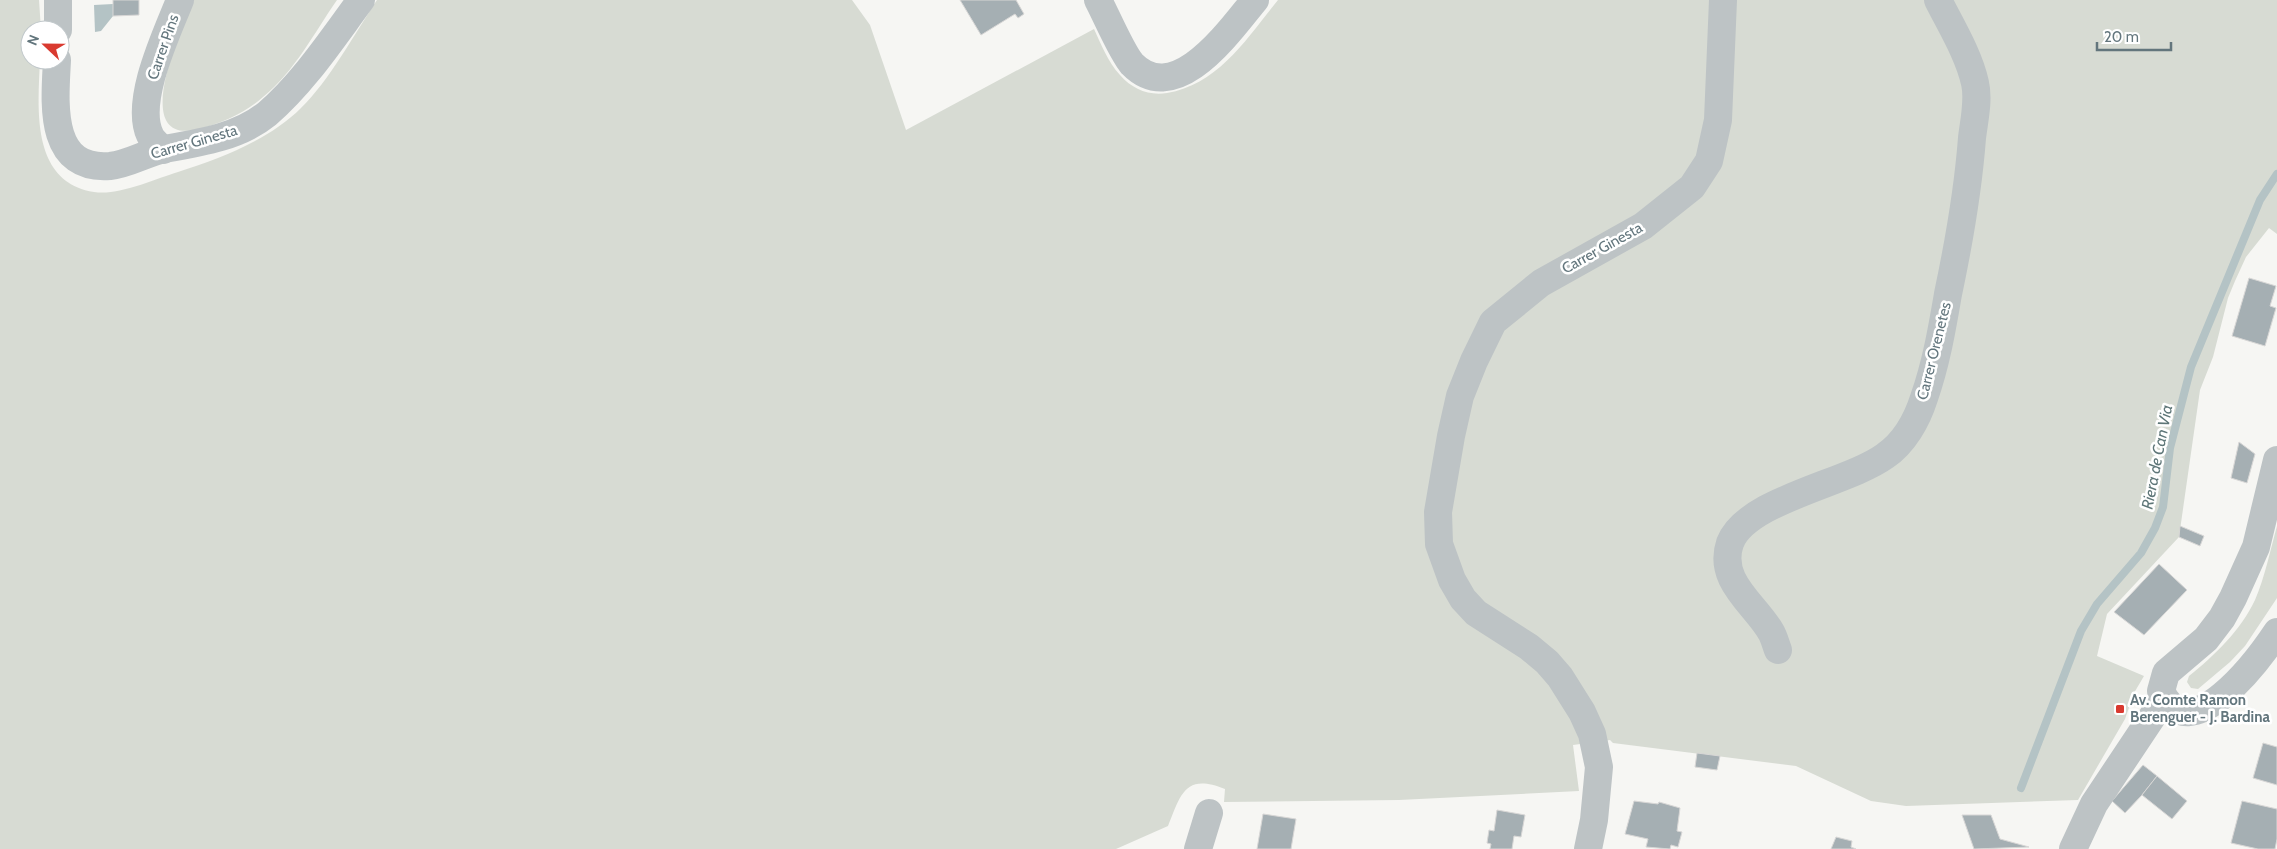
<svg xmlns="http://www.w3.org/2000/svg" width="2277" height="849" font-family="Cabin,sans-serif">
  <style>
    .green { fill: #d7dbd3 }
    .water { fill: #b4c3c5 }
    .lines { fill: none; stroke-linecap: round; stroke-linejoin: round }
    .stream { stroke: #b4c3c5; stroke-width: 8 }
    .building { fill: #a5afb3; stroke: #d8d7d6 }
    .minor { stroke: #bdc3c5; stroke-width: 28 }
    .poi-dot { fill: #d93a30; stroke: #fff; stroke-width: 2 }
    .labels { text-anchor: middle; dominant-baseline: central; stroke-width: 5; stroke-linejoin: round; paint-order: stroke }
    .street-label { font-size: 15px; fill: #63767d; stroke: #fff }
    .poi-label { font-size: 15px; font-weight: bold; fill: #63767d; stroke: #fff; text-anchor: start }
    .water-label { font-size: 16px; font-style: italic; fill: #5e7678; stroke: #fff }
  </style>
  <rect width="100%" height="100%" fill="#f6f6f3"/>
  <!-- green -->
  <g class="green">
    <path d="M0,0H39L41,30H30V60H40C38,107 30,182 94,192C118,196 155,179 178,172C221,158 269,140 301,108C329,81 355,33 377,0H852L870,25L906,130L1094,29C1101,44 1108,62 1120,75C1132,89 1149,96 1167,93C1218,85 1248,37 1278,0H2277V234L2269,228L2246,257L2235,281L2228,298L2213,357L2200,390L2179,537L2107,614L2097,656L2144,676L2134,693L2125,719L2078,800L1906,806L1871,801L1796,766L1613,743L1610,740L1573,745L1579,791L1399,800L1224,802L1225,789C1185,773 1181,794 1168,826L1116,849H0Z"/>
    <path d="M194,0H337C314,33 295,71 263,97C245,113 222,123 199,129C127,147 182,27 194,0Z"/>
    <path d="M2277,526V598L2245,646L2230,662L2198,689L2191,688L2187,682L2189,676C2214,656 2241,630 2255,600C2265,577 2270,551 2277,526Z"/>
  </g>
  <!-- water -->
  <path class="water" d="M113,4V16L101,31L95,32L94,5Z"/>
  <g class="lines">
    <!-- stream -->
    <path class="stream" d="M2021,788L2081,631L2097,604L2141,553L2155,528L2163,507L2170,448L2191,367L2260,200L2277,174"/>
  </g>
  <!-- building -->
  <g class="building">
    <path d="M113,0H139V15L113,16Z"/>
    <path d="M960,0H1016L1024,14L1018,18L1015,14L981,35Z"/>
    <path d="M2249,278L2276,286L2270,306L2276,308L2265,346L2232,336Z"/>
    <path d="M2239,442L2255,454L2247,483L2231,478Z"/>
    <path d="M2180,526L2204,536L2200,546L2179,537Z"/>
    <path d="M2159,564L2187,590L2144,635L2114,612Z"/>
    <path d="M2263,743L2277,747V785L2253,778Z"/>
    <path d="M1697,753L1720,756L1717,770L1695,767Z"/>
    <path d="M2143,765L2157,776L2142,795L2125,813L2112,801Z"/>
    <path d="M2157,776L2187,801L2172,819L2142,795Z"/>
    <path d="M1634,801L1658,804L1659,802L1680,808L1677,831L1682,832L1678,847L1671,845L1670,849L1646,847L1648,839L1625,834Z"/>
    <path d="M2242,801L2277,809V839L2275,849H2258L2231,843Z"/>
    <path d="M1497,810L1525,815L1521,837L1514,836L1512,849H1490L1491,844L1487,843L1489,830L1494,831Z"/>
    <path d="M1263,814L1296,819L1291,849H1257Z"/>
    <path d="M1962,815H1991L2000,839L2029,847L1974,849Z"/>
    <path d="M1836,837L1852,841L1851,847L1856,849H1831Z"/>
  </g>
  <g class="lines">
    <!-- minor -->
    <g class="minor">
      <path d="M58,0V30"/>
      <path d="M1098,0C1106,15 1122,53 1132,64C1176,109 1230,30 1255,0"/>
      <path d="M57,60C55,101 47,171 110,166C129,164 146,153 164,149C199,143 239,137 267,114C304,82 332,39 361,0"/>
      <path d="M163,150C159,146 152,140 150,135C134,101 167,33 180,0"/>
      <path d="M2277,460L2256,547L2233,598L2222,618L2206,639L2166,673L2161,691C2189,754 2259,659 2277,632"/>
      <path d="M1778,650C1776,645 1774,637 1771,632C1755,604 1717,581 1730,543C1746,500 1846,484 1885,456C1904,443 1917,420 1924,398C1936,364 1942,329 1948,294C1959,242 1968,191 1972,138C1974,121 1979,100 1975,83C1969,55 1951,26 1938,0"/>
      <path d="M1198,849L1209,813"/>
      <path d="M1588,849L1594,820L1599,767L1592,734L1582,712L1560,677L1547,662L1529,647L1476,613L1463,599L1452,580L1439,544L1438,512L1451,436L1460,396L1474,361L1493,322L1541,283L1643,226L1692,187L1709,161L1718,120L1723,0"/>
      <path d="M2073,849L2094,804L2164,699"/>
    </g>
  </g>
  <!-- markers -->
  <rect class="poi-dot" x="2115" y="704" width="10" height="10" rx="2.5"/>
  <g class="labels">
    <!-- street labels -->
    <g class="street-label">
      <text transform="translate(163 47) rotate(-71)">Carrer Pins</text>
      <text transform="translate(194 142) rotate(-16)">Carrer Ginesta</text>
      <text transform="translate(1602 248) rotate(-29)">Carrer Ginesta</text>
      <text transform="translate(1934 351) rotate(-76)">Carrer Orenetes</text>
    </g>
    <!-- poi labels -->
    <g class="poi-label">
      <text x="2130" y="700">Av. Comte Ramon<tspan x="2130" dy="17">Berenguer - J. Bardina</tspan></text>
    </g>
    <!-- water labels -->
    <g class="water-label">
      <text transform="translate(2157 457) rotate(-79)">Riera de Can Via</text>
    </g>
  </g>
  <!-- north arrow -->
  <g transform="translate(45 45) rotate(292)"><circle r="24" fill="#ffffff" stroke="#c1c8cb"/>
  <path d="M0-4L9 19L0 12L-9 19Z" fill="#d93a30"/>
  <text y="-8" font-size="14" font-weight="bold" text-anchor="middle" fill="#63767d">N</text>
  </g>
  <!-- scale -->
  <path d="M2097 42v8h74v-8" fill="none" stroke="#63767d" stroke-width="2.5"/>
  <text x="2104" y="42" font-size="15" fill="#63767d" stroke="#ffffff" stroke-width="4" paint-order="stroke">20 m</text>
</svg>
